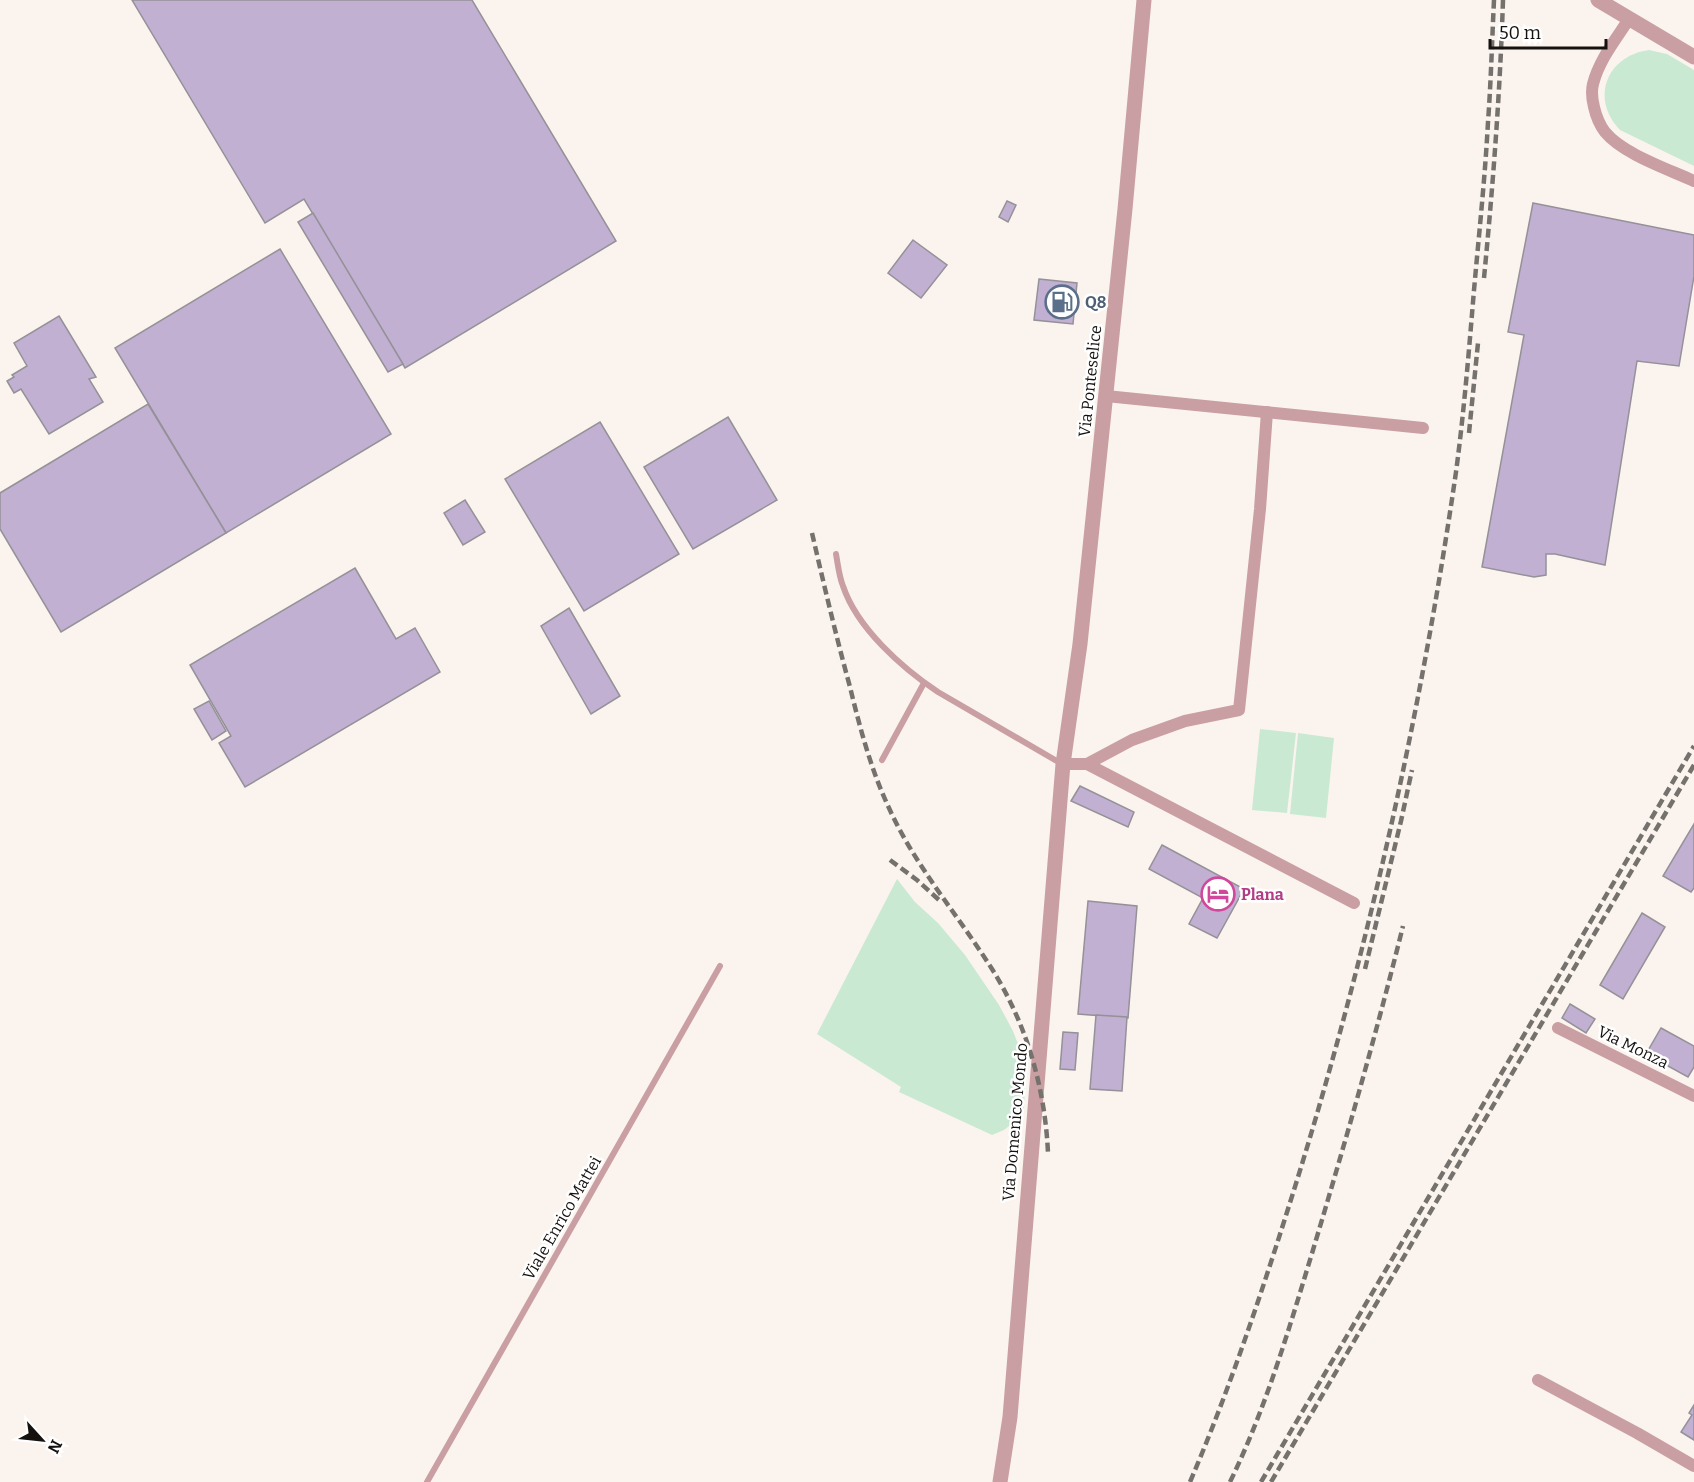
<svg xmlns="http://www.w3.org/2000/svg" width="1694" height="1482" font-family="Bitter,serif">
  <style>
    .grass { fill: #c9e9d3 }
    .building { fill: #c1b0d2; stroke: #949198; stroke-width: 1.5 }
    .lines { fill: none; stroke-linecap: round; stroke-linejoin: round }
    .service { stroke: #c99fa3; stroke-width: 6 }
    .minor { stroke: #c99fa3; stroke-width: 12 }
    .tertiary { stroke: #c99fa3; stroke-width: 15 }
    .rail { stroke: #75716d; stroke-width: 4.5; stroke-dasharray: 9 4.5; stroke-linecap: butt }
    .labels { text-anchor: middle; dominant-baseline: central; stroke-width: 5; stroke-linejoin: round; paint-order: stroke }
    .service-label { font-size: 16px; font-weight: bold; fill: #4e5e75; stroke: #fff; text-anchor: start }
    .street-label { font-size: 16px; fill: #14110f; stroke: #fff }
    .hotel-label { font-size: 16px; font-weight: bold; fill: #b23c85; stroke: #fff; text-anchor: start }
  </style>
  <rect width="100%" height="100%" fill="#fbf4ee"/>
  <!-- grass -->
  <g class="grass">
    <path d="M1649,50L1667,54L1694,70V166L1620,130C1590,99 1606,56 1649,50Z"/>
    <path d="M1260,729L1296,733L1287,813L1252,810Z"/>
    <path d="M1298,733L1334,738L1326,818L1290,814Z"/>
    <path d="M897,879L915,902L938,923L965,955L999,1005L1013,1031L1026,1065L1024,1109L1017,1120L1004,1130L992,1135L899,1092L901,1087L817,1034Z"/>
  </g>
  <!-- building -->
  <g class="building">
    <path d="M132,0H472L616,241L405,368L304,199L265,223Z"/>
    <path d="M1007,201L1016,205L1008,222L999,217Z"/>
    <path d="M1533,203L1694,235V276L1679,366L1637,361L1605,565L1555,554H1546V575L1534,577L1482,567L1524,335L1508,332Z"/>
    <path d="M313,213L403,364L388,372L298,222Z"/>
    <path d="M913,240L947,265L921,298L888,273Z"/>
    <path d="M280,249L391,434L226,533L115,348Z"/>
    <path d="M1039,279L1077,283L1073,324L1034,320Z"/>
    <path d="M59,316L96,377L89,379L103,402L49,434L21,389L14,393L7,381L14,377L12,375L27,366L14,343Z"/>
    <path d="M148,404L226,533L61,632L0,529V493Z"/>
    <path d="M728,417L777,500L693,549L644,467Z"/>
    <path d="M600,422L679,554L584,611L505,479Z"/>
    <path d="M465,500L485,532L463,545L444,513Z"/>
    <path d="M355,568L396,639L415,628L440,672L245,787L219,743L231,736L190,665Z"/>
    <path d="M569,608L620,696L591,714L541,626Z"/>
    <path d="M209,701L226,731L212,740L194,709Z"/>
    <path d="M1080,786L1134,812L1128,827L1071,801Z"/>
    <path d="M1694,824V888L1691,892L1663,876Z"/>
    <path d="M1162,845L1244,889L1217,938L1189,924L1203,898L1149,869Z"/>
    <path d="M1088,901L1137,906L1128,1018L1078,1014Z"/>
    <path d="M1642,913L1665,927L1623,999L1600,985Z"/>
    <path d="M1570,1004L1595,1019L1586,1033L1562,1018Z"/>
    <path d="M1096,1015L1127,1017L1122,1091L1090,1089Z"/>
    <path d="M1661,1028L1694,1046V1067L1688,1077L1646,1054Z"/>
    <path d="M1063,1032L1078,1033L1075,1070L1060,1069Z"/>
    <path d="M1694,1405V1440L1681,1432L1692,1415L1689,1413Z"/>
  </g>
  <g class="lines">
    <!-- service -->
    <g class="service">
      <path d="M836,554C838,565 839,576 843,586C857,628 902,668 938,692L1062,764"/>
      <path d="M882,760L924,683"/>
      <path d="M427,1482L720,966"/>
    </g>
    <!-- minor -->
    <g class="minor">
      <path d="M1629,19C1616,39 1599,60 1593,84C1591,92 1592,99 1594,107C1596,116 1599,124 1605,132C1623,154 1668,169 1694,181"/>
      <path d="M1106,396L1423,428"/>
      <path d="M1063,764H1087L1354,903"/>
      <path d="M1087,764L1132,740L1185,721L1239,710L1260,509L1267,412"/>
      <path d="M1558,1028L1694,1096"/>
      <path d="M1538,1380L1637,1433L1694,1466"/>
    </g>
    <!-- tertiary -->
    <g class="tertiary">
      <path d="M1598,0L1694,57"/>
      <path d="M1000,1482L1010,1417L1063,764L1080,644L1125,209L1144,0"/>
    </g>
    <!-- rail -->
    <g class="rail">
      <path d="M1484,278C1493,185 1500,93 1503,0"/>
      <path d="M1469,433L1478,343"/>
      <path d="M812,533C824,585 836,636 850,687C860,728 871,770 889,808C915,866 958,915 992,969C1027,1025 1045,1088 1048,1153"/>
      <path d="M890,860L917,880L939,900"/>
      <path d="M1365,969L1401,821L1412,770"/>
      <path d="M1190,1482C1228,1393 1259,1301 1288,1209C1364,969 1420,721 1456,472C1464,412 1469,350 1474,290C1479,234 1485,178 1488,122C1491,81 1492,41 1494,0"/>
      <path d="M1230,1482C1266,1408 1289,1329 1313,1250C1345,1143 1376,1035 1403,926"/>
      <path d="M1261,1482L1694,746"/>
      <path d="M1271,1482L1694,765"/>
    </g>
  </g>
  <!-- icons -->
  <defs>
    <symbol id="fuel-ring" viewBox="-11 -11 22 22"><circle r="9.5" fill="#fff" stroke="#5c6f8a" stroke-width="1.5"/><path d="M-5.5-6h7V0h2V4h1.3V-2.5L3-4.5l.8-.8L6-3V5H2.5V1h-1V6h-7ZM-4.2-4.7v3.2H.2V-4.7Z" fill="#5c6f8a"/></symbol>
    <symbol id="hotel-ring" viewBox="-11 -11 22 22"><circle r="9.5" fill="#fff" stroke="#d1479c" stroke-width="1.5"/><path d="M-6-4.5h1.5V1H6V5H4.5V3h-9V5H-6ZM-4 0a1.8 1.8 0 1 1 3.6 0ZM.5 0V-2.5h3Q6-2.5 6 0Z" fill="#d1479c"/></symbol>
  </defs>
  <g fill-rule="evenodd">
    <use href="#fuel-ring" x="1043" y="283" width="38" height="38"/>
    <use href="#hotel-ring" x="1199" y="875" width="38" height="38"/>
  </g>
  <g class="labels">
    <!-- service labels -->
    <g class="service-label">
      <text x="1085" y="302">Q8</text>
    </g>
    <!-- street labels -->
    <g class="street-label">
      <text transform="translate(1090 381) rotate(-84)">Via Ponteselice</text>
      <text transform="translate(1633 1047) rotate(26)">Via Monza</text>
      <text transform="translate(1015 1122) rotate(-85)">Via Domenico Mondo</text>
      <text transform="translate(562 1218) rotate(-60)">Viale Enrico Mattei</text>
    </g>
    <!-- hotel labels -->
    <g class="hotel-label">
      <text x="1241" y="894">Plana</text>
    </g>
  </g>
  <!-- north arrow -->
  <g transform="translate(42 1440) rotate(117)" stroke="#ffffff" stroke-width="4.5" paint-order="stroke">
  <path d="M0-4.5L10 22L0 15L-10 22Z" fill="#14110f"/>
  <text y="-9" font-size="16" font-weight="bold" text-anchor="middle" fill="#14110f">N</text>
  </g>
  <!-- scale -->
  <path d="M1490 39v9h116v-9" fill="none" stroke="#14110f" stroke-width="3"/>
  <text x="1499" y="39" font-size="18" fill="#14110f" stroke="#ffffff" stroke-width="4.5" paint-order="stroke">50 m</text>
</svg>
